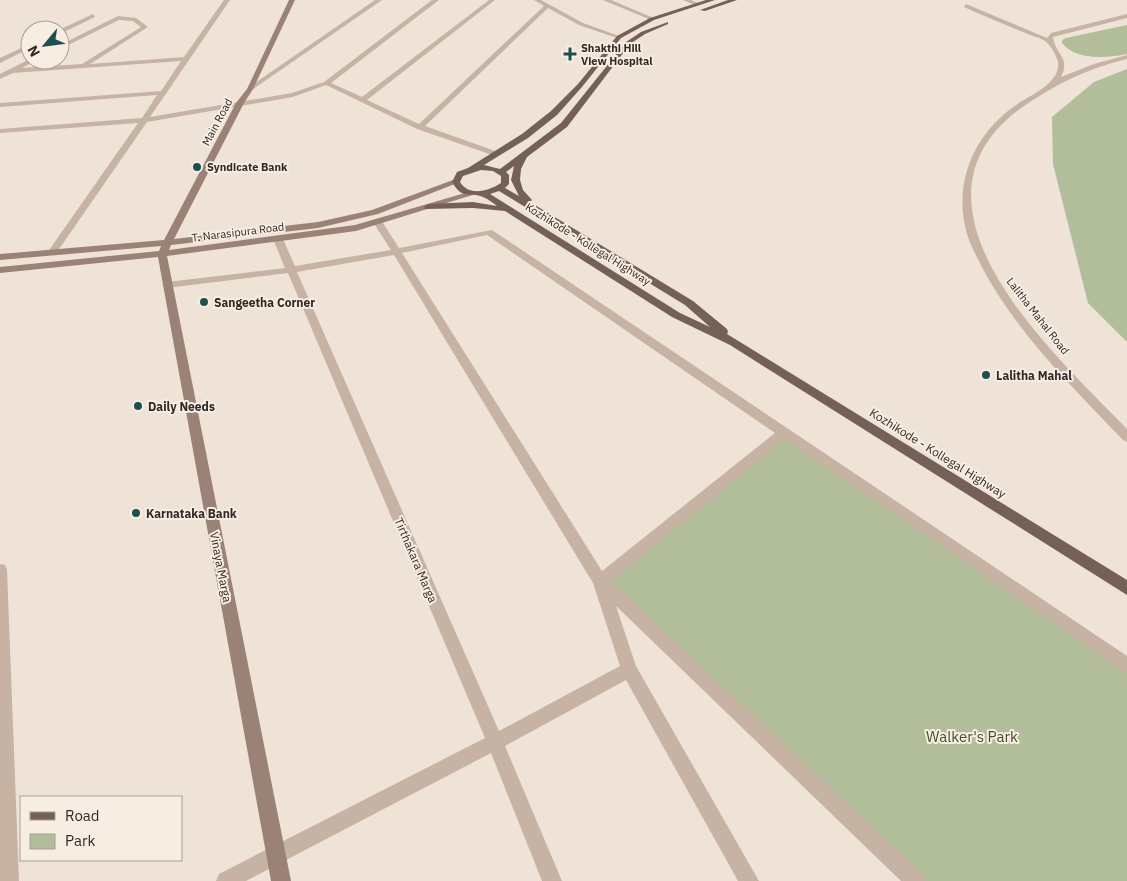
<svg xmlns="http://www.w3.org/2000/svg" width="1127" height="881" font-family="'IBM Plex Sans',sans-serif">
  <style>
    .green { fill: #b2bd99 }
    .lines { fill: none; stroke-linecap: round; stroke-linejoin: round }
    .street { fill: #c6b3a4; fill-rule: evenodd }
    .secondary { fill: #9a8276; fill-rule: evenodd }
    .primary { fill: #746057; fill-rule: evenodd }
    .poi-dot { fill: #1d5051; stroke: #f8ede3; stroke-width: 2 }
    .labels { text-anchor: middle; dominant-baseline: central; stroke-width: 4; stroke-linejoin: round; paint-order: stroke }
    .far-poi-label { font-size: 11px; font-weight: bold; fill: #322925; stroke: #f8ede3; text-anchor: start }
    .far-street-label { font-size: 11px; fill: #322925; stroke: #f8ede3 }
    .poi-label { font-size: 12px; font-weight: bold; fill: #322925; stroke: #f8ede3; text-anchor: start }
    .street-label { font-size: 12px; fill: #322925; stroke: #f8ede3 }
    .near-park-label { font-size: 15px; fill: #434f2b; stroke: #f8ede3 }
  </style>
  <rect width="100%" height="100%" fill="#efe3d7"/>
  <!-- green -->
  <g class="green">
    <path d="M1127,25V54C1108,58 1076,61 1062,43V40L1066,38Z"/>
    <path d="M1127,69V342L1088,303L1053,164L1052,117L1094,82Z"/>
    <path d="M785,432L1127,668V881H915L600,581Z"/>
  </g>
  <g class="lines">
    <!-- street -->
    <g class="street">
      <path d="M224,0H230L150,117L292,93L324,82L432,0H439L331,83L362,97L489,0H495L367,100L419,124L544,6L534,0H541L583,23L622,37L617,38L579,25L548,8L425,126L498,152L499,154L495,156L417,129L326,85L293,97L147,122L55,255H49L47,253L138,123L0,133V129L142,118L157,95L0,107V103L161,91L181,61L13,73L0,79V74L30,59L37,60L22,68L82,64L141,27L133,21L119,20L62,48L60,49V45L118,16L136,18L148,27L90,64L184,57Z"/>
      <path d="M375,0H382L252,90H248V88Z"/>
      <path d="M603,0H611L656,19L651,20Z"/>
      <path d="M683,0H691L700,4L697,6Z"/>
      <path d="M966,4L1047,38L1051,33L1127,14V18L1053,37C1055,55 1071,57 1061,77L1094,64L1127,55V59C1088,68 1054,85 1021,108C888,205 1055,355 1127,429V442L1123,440C1073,388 1019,335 984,271C977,257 968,242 965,226C955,179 975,135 1013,107C1028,96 1061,84 1058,62C1057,57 1051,46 1047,43C1044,39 1035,37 1030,35C1008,26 986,17 964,7Z"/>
      <path d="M93,14L95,17L60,34L59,30Z"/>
      <path d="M30,44V48L0,63V58Z"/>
      <path d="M378,219L381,220L399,248L492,230L1127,656V673L785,439L611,581L922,874L925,881H901L616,606L636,666L759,881H738L626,680L505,746L562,881H542L491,753L246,881H216L219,874L485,738L288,273L167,288L162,285L167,282L285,268L273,239L278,236L283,239L295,266L391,250L373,222ZM487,235L775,433L602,571L402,253ZM394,255L593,583L620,666L499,731L297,272Z"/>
      <path d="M0,564L5,565L7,570L19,881H0Z"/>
    </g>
    <!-- secondary -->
    <path class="secondary" d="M289,0H295L253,89L244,103L174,239L318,222L372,210L453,180L460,182L378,214L318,228L171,245L169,250L355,225L472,191L479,193L356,231L167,256L291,881H271L158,257L0,273V267L159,251L161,246L0,260V254L164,240L236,103L247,89Z"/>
    <!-- primary -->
    <g class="primary">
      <path d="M706,0H715L654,20L621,38L582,87L557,115L528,138L484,165L500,169L561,123L626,42L641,32L668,22V24L645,34L630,44L567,127L527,157L521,169L520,180L523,190L532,200L530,202L693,301L727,329L728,332L727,334L1127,580V595L730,345L672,317L505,211L473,208L425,209L424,207L428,204L473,202L497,206C493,203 488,199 483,197C469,191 463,201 452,182L457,172L468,168L522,134L551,111L578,84L617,36L650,18ZM514,166L511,180L519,196L505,188L509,184V175L506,172ZM481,170L493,171L501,176V183C489,191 469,197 460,182L463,176ZM499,191L685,305L710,327L680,313L490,194Z"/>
      <path d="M728,0H737L705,11L700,10Z"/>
    </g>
  </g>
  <!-- markers -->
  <g class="poi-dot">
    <path d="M567.5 46.5h5v5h5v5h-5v5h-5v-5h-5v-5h5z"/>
    <circle cx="197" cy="167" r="5"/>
    <circle cx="204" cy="302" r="5"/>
    <circle cx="986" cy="375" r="5"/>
    <circle cx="138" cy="406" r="5"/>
    <circle cx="136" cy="513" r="5"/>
  </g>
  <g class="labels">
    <!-- far-poi labels -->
    <g class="far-poi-label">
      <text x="581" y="48">Shakthi Hill<tspan x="581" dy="13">View Hospital</tspan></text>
      <text x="207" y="167">Syndicate Bank</text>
    </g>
    <!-- far-street labels -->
    <g class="far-street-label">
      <text transform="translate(217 122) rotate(-62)">Main Road</text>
      <text transform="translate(238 232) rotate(-7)">T. Narasipura Road</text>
      <text transform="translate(588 244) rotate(32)">Kozhikode - Kollegal Highway</text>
      <text transform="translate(1038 316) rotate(52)">Lalitha Mahal Road</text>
    </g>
    <!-- poi labels -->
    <g class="poi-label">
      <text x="214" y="302">Sangeetha Corner</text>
      <text x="996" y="375">Lalitha Mahal</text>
      <text x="148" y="406">Daily Needs</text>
      <text x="146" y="513">Karnataka Bank</text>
    </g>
    <!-- street labels -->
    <g class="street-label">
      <text transform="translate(938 453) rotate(32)">Kozhikode - Kollegal Highway</text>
      <text transform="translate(416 560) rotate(67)">Tirthakara Marga</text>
      <text transform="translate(221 567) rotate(79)">Vinaya Marga</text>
    </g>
    <!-- near-park labels -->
    <g class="near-park-label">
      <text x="972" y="736">Walker's Park</text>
    </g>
  </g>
  <!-- legend -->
  <rect x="20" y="796" width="162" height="65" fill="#f8ede3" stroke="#a99f97"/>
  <rect x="30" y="812" width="25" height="8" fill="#746057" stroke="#a99f97"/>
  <text x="65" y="821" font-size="15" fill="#322925">Road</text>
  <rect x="30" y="834" width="25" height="15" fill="#b2bd99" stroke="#a99f97"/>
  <text x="65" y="846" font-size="15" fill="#322925">Park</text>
  <!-- north arrow -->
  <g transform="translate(45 45) rotate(241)"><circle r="24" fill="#f8ede3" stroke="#a99f97"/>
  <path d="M0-4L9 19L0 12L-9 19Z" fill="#1d5051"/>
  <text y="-8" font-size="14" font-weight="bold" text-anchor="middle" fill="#322925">N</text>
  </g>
</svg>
